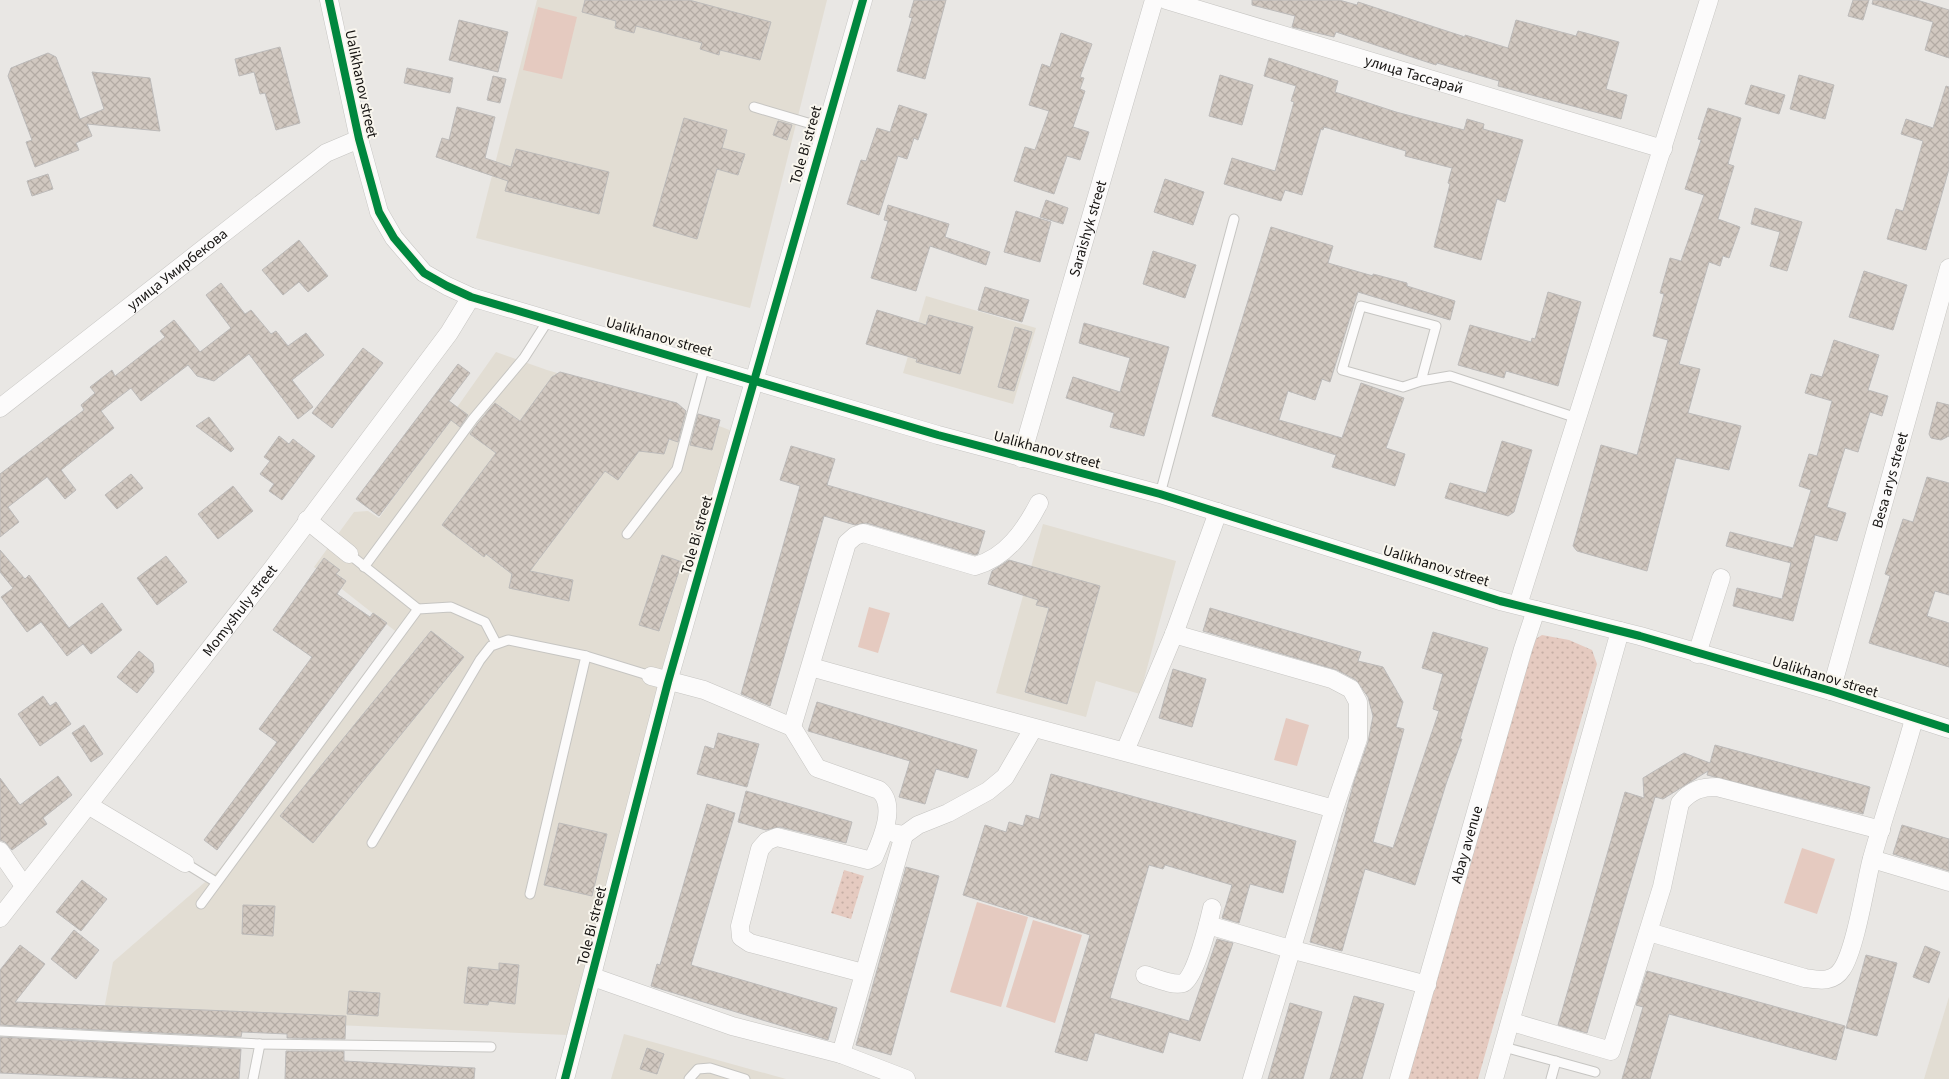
<svg xmlns="http://www.w3.org/2000/svg" width="1949" height="1079" font-family="'Source Sans 3',sans-serif">
  <style>
    .built { fill: #e2ddd3 }
    .park { fill: url(#park-dots) }
    .pitch { fill: #e5cac0 }
    .building { fill: url(#building-cross-hatch); stroke: #bcbab9 }
    .lines { fill: none; stroke-linecap: round; stroke-linejoin: round }
    .lane-casing { stroke: #c6c5c2; stroke-width: 11 }
    .street-casing { stroke: #c6c5c2; stroke-width: 19 }
    .lane { stroke: #fcfbfb; stroke-width: 9 }
    .street { stroke: #fcfbfb; stroke-width: 18 }
    .cycleway-casing { stroke: #f9f6ee; stroke-width: 11 }
    .cycleway { stroke: #00873e; stroke-width: 8 }
    .labels { text-anchor: middle; dominant-baseline: central; stroke-width: 4; stroke-linejoin: round; paint-order: stroke }
    .street-label { font-size: 15px; fill: #151311; stroke: #f9f6ee }
  </style>
  <defs>
    <pattern id="park-dots" width="8" height="8" patternUnits="userSpaceOnUse" patternTransform="scale(1.25)"><rect width="8" height="8" fill="#e5cac0"/><path d="M2 2h.1M6 6h.1" fill="none" stroke="#c4ada4" stroke-width="1.8" stroke-linecap="round"/></pattern>
    <pattern id="building-cross-hatch" width="8" height="8" patternUnits="userSpaceOnUse" patternTransform="scale(1.25)"><rect width="8" height="8" fill="#d1c8c0"/><path d="M0 0l8 8M0 8l8-8" fill="none" stroke="#b3aba4"/></pattern>
  </defs>
  <rect width="100%" height="100%" fill="#e9e7e4"/>
  <!-- built -->
  <g class="built">
    <path d="M537,0H827L750,308L476,238Z"/>
    <path d="M926,296L1036,328L1013,404L903,373Z"/>
    <path d="M496,352L547,370L673,408L732,431L568,1035L103,1015L113,962L219,870L399,634L314,567L354,512L368,511L379,518Z"/>
    <path d="M1043,524L1176,561L1140,694L1096,681L1086,717L996,693Z"/>
    <path d="M1949,997V1079H1924Z"/>
    <path d="M624,1034L786,1079H611Z"/>
  </g>
  <!-- park -->
  <g class="park">
    <path d="M1542,635L1569,640L1592,650L1597,664L1478,1079H1402L1526,645Z"/>
    <path d="M844,870L864,876L851,919L831,913Z"/>
  </g>
  <!-- pitch -->
  <g class="pitch">
    <path d="M538,7L577,17L562,79L523,70Z"/>
    <path d="M869,607L890,613L878,653L858,647Z"/>
    <path d="M1286,718L1309,725L1297,766L1274,760Z"/>
    <path d="M1802,848L1835,859L1817,914L1784,903Z"/>
    <path d="M977,902L1028,917L1001,1007L950,992Z"/>
    <path d="M1033,920L1082,935L1055,1023L1006,1007Z"/>
  </g>
  <!-- building -->
  <g class="building">
    <path d="M585,0H689L771,22L760,60L720,50L719,55L700,49L702,43L636,26L634,33L615,28L616,21L582,12Z"/>
    <path d="M914,0H946L925,79L897,71L912,18L909,17Z"/>
    <path d="M1252,0H1339L1357,5L1358,2L1465,37V35L1508,48L1516,20L1576,36L1578,31L1619,42L1606,89L1627,95L1621,119L1498,86L1499,81L1437,63L1436,65L1336,32L1334,37L1292,27L1295,16L1252,5Z"/>
    <path d="M1853,0H1869L1863,20L1848,16Z"/>
    <path d="M1873,0H1917L1949,10V58L1925,50L1933,22L1872,4Z"/>
    <path d="M459,20L508,32L498,72L449,60Z"/>
    <path d="M1061,33L1092,44L1080,77L1084,78L1080,89L1085,91L1073,127L1089,132L1080,160L1067,156L1054,194L1014,181L1025,147L1035,150L1049,111L1029,105L1042,64L1050,67Z"/>
    <path d="M280,47L300,123L276,130L265,93L260,94L254,72L239,76L235,59Z"/>
    <path d="M48,53L56,57L80,119L104,109L92,72L150,78L160,131L87,124L92,136L76,143L79,150L35,167L26,142L32,140L8,76L11,68Z"/>
    <path d="M1269,58L1338,81L1335,92L1396,112L1464,130L1467,119L1484,124L1483,129L1523,140L1505,202L1497,199L1481,260L1434,247L1450,184L1448,183L1452,168L1405,156L1406,151L1324,127L1323,130L1321,129L1302,195L1285,190L1281,201L1224,184L1232,158L1275,171L1294,102L1291,101L1296,86L1264,76Z"/>
    <path d="M407,68L453,78L450,93L404,83Z"/>
    <path d="M1220,75L1253,85L1242,125L1209,116Z"/>
    <path d="M1799,75L1834,85L1825,119L1790,109Z"/>
    <path d="M493,76L506,79L500,103L487,100Z"/>
    <path d="M1751,85L1785,95L1779,114L1745,104Z"/>
    <path d="M1946,86L1949,87V169L1926,250L1887,239L1896,209L1903,211L1923,141L1901,134L1906,119L1933,128Z"/>
    <path d="M899,105L927,114L918,140L914,138L907,159L898,156L879,215L847,204L861,160L866,161L877,128L890,132Z"/>
    <path d="M457,107L495,117L485,158L511,167L516,149L609,172L599,214L505,191L508,181L436,157L442,138L449,140Z"/>
    <path d="M1708,108L1741,118L1728,164L1734,166L1718,219L1740,227L1729,258L1723,256L1720,266L1709,262L1679,364L1700,369L1688,413L1741,426L1729,470L1676,458L1647,571L1577,551L1573,546L1601,445L1637,455L1668,340L1653,336L1664,294L1660,293L1670,258L1681,261L1704,195L1685,189L1701,140L1698,139Z"/>
    <path d="M684,118L727,130L722,148L745,154L738,175L717,169L697,239L653,226Z"/>
    <path d="M778,121L792,125L787,140L773,135Z"/>
    <path d="M48,174L53,189L32,196L27,181Z"/>
    <path d="M1165,179L1204,192L1193,225L1154,212Z"/>
    <path d="M1046,200L1068,208L1063,224L1040,217Z"/>
    <path d="M888,205L949,224L945,237L990,252L986,265L930,246L916,291L871,278L888,221L884,220Z"/>
    <path d="M1755,208L1802,222L1787,271L1770,266L1780,232L1751,224Z"/>
    <path d="M1016,211L1051,222L1040,262L1004,252Z"/>
    <path d="M1271,227L1333,246L1328,263L1373,276V274L1407,283V286L1455,301L1450,320L1358,292L1330,382L1322,379L1315,400L1288,391L1279,420L1342,438L1361,383L1404,398L1386,448L1405,454L1395,486L1332,467L1336,455L1212,416Z"/>
    <path d="M299,240L328,276L308,292L299,282L283,295L262,270Z"/>
    <path d="M1153,251L1196,265L1185,298L1143,284Z"/>
    <path d="M1864,271L1907,285L1893,330L1849,317Z"/>
    <path d="M221,283L245,314L251,310L271,334L276,331L288,346L306,333L324,355L292,380L313,407L298,419L249,354L214,381L197,376L188,365L141,401L131,388L101,411L114,428L61,470L76,490L65,499L47,477L8,507L19,522L0,537V474L84,410L81,405L95,393L90,387L112,370L115,376L165,337L160,331L174,320L200,352L231,328L206,295Z"/>
    <path d="M985,287L1029,300L1022,322L978,310Z"/>
    <path d="M1548,292L1581,302L1558,386L1506,371L1504,378L1458,365L1470,325L1531,342L1532,338L1535,339Z"/>
    <path d="M877,310L926,325L929,315L973,327L960,374L916,362L917,359L866,344Z"/>
    <path d="M1084,323L1169,347L1144,436L1110,427L1114,413L1066,398L1073,377L1120,392L1130,358L1079,343Z"/>
    <path d="M1015,327L1032,332L1014,391L998,387Z"/>
    <path d="M1834,340L1879,355L1868,390L1888,396L1882,416L1870,412L1858,452L1845,448L1827,507L1846,513L1837,541L1815,535L1793,621L1733,606L1737,588L1782,599L1791,563L1726,546L1730,532L1793,548L1811,490L1799,486L1809,454L1817,456L1832,401L1805,393L1811,374L1822,377Z"/>
    <path d="M363,348L383,363L332,428L312,413Z"/>
    <path d="M458,364L470,373L449,401L468,415L460,427L451,420L379,516L356,499Z"/>
    <path d="M560,372L677,403L686,411L678,442L669,439L664,454L639,451L618,480L605,471L530,571L573,580L569,601L509,588L512,574L486,554L484,557L442,525L496,453L470,434L478,423L495,403L520,421L552,377Z"/>
    <path d="M1937,402L1949,405V436L1941,440L1931,438L1929,434Z"/>
    <path d="M698,414L720,420L712,450L690,445Z"/>
    <path d="M209,417L234,449L231,452L196,426Z"/>
    <path d="M279,436L289,444L293,439L315,456L282,500L269,491L274,484L260,474L270,461L264,457Z"/>
    <path d="M1502,441L1532,450L1514,512L1508,516L1445,498L1450,483L1486,493Z"/>
    <path d="M791,446L835,459L827,485L985,531L978,554L975,555L866,523L855,525L824,516L770,706L741,694L800,486L780,480Z"/>
    <path d="M131,474L143,488L117,509L105,495Z"/>
    <path d="M1927,477L1949,483V595L1935,591L1927,616L1949,623V667L1869,643L1890,576L1885,574L1903,519L1913,522Z"/>
    <path d="M233,486L253,511L218,539L198,514Z"/>
    <path d="M0,550L25,579L29,575L69,628L102,603L122,630L91,654L83,644L67,656L41,622L27,632L1,597L13,588L0,572Z"/>
    <path d="M662,555L682,562L659,631L639,625Z"/>
    <path d="M166,556L187,582L157,605L137,578Z"/>
    <path d="M324,558L340,570L336,574L346,581L337,594L370,617L373,613L387,623L217,850L204,840L277,742L259,729L312,657L273,630Z"/>
    <path d="M1009,560L1100,586L1067,704L1025,692L1049,608L1036,605L1038,600L988,584L992,571Z"/>
    <path d="M1210,608L1361,652L1358,661L1383,667L1403,702L1396,727L1404,729L1373,842L1393,848L1439,711L1433,709L1443,674L1422,668L1433,632L1488,648L1460,739H1462L1446,784L1415,885L1365,869L1342,951L1310,942L1354,782L1368,742L1373,716L1368,697L1356,680L1337,670L1203,631Z"/>
    <path d="M431,631L464,657L313,843L280,816Z"/>
    <path d="M139,651L153,663L154,672L137,693L117,677Z"/>
    <path d="M1173,669L1206,679L1192,727L1159,718Z"/>
    <path d="M43,696L50,706L56,702L71,724L40,746L18,714Z"/>
    <path d="M817,702L977,750L968,778L936,769L925,804L899,797L910,761L808,731Z"/>
    <path d="M84,725L103,754L91,762L72,733Z"/>
    <path d="M718,733L759,744L747,787L697,774L705,746L714,749Z"/>
    <path d="M1715,745L1870,787L1863,814L1707,775L1708,771L1663,799L1655,797L1587,1033L1558,1025L1625,792L1644,798L1643,778L1684,753L1710,763Z"/>
    <path d="M1051,774L1296,841L1283,893L1250,884L1239,923L1222,918L1232,885L1165,865L1163,869L1149,865L1110,998L1189,1021L1217,939L1233,943L1200,1041L1169,1032L1163,1053L1095,1033L1087,1061L1055,1052L1090,935L963,895L985,825L1006,832L1009,822L1023,826L1026,815L1039,819Z"/>
    <path d="M58,776L72,795L43,818L47,824L12,850L5,842L0,840V778L20,805Z"/>
    <path d="M746,791L852,822L846,843L780,827L766,830L738,822Z"/>
    <path d="M707,804L735,813L691,965L837,1008L828,1040L651,986L657,964L660,965Z"/>
    <path d="M559,823L607,834L592,896L544,885Z"/>
    <path d="M1902,825L1949,839V871L1893,854Z"/>
    <path d="M906,867L939,876L891,1055L856,1045Z"/>
    <path d="M82,880L107,899L81,931L56,912Z"/>
    <path d="M243,905L275,906L273,936L242,934Z"/>
    <path d="M74,930L99,950L76,979L51,959Z"/>
    <path d="M20,945L45,964L15,1002L346,1016L345,1039L287,1038V1034L242,1032L241,1037L0,1025V970Z"/>
    <path d="M1925,946L1940,952L1929,983L1913,977Z"/>
    <path d="M1866,955L1897,963L1877,1036L1846,1028Z"/>
    <path d="M499,963L519,965L515,1004L489,1001L488,1005L464,1003L468,967L499,970Z"/>
    <path d="M1647,971L1845,1026L1836,1060L1669,1014L1650,1079H1622L1643,1007L1636,1005Z"/>
    <path d="M349,991L380,993L378,1016L347,1014Z"/>
    <path d="M1354,996L1384,1004L1362,1079H1330Z"/>
    <path d="M1290,1003L1322,1012L1303,1079H1268Z"/>
    <path d="M0,1037L241,1049L239,1079H139L0,1073Z"/>
    <path d="M647,1048L664,1054L657,1074L640,1069Z"/>
    <path d="M286,1051H344V1061L475,1068L474,1079H285Z"/>
  </g>
  <g class="lines">
    <defs>
      <g id="lane">
        <path d="M754,107L825,128"/>
        <path d="M1421,381L1436,326L1361,306L1342,370L1403,387L1421,381L1450,376L1577,418"/>
        <path d="M1160,494L1234,219"/>
        <path d="M627,534L677,469L705,365"/>
        <path d="M349,554L418,609"/>
        <path d="M364,567L473,419L524,358L549,319"/>
        <path d="M372,843L480,660L491,646L508,640L586,656L651,676"/>
        <path d="M185,863L216,882"/>
        <path d="M530,894L586,656"/>
        <path d="M201,904L418,609L451,607L485,622L496,643"/>
        <path d="M0,1031L260,1044L491,1047"/>
        <path d="M1504,1047L1595,1072"/>
        <path d="M253,1079L260,1044"/>
        <path d="M689,1079L698,1069L710,1068L745,1079"/>
        <path d="M1551,1079L1556,1061"/>
      </g>
      <g id="street">
        <path d="M329,0L359,139L379,212L394,238L424,273L447,286L471,297L938,435L1160,494L1500,601L1640,636L1831,691L1949,729"/>
        <path id="s1" d="M1166,0L1663,149"/>
        <path id="s2" d="M0,408L326,153L359,139"/>
        <path id="s3" d="M1021,458L1154,0"/>
        <path d="M307,520L349,554"/>
        <path d="M1518,605L1709,0"/>
        <path d="M1174,634L1332,679L1351,689L1358,702V739L1334,809L1252,1079"/>
        <path d="M1697,654L1721,578"/>
        <path d="M811,667C985,716 1160,760 1334,809"/>
        <path d="M651,676L704,690L792,727L817,768L879,790C897,805 882,839 874,857L868,860L777,837L767,841L760,849L740,926L741,937L750,943L863,973"/>
        <path id="s4" d="M1831,691L1949,268"/>
        <path d="M792,727L847,543L855,536L863,533L975,566C1006,558 1025,530 1039,503"/>
        <path d="M1125,751L1174,634L1218,512"/>
        <path d="M88,805L185,863"/>
        <path d="M893,833L904,835L918,825L948,813L988,791L1005,777L1033,729"/>
        <path d="M0,851L24,886"/>
        <path d="M1872,859L1949,882"/>
        <path id="s5" d="M0,918L272,569L449,333L471,297"/>
        <path d="M1208,925L1290,949L1427,985"/>
        <path d="M1649,932L1805,978C1819,980 1833,983 1842,969C1855,950 1865,887 1871,862C1884,814 1901,767 1914,719"/>
        <path d="M1145,975C1156,978 1172,986 1183,983C1195,980 1209,921 1212,908"/>
        <path d="M593,977L732,1026L841,1054L906,1079"/>
        <path d="M1512,1022L1611,1051L1662,887L1680,803C1691,790 1701,787 1717,787L1881,830"/>
        <path d="M841,1054L904,835"/>
        <path d="M565,1079L668,682L863,0"/>
        <path id="s6" d="M1399,1079L1523,649L1536,610"/>
        <path d="M1494,1079L1620,631"/>
      </g>
    </defs>
    <!-- lane casing -->
    <use href="#lane" class="lane-casing"/>
    <!-- street casing -->
    <use href="#street" class="street-casing"/>
    <!-- lane -->
    <use href="#lane" class="lane"/>
    <!-- street -->
    <use href="#street" class="street"/>
    <defs>
      <g id="cycleway">
        <path d="M329,0L359,139L379,212L394,238L424,273L447,286L471,297L938,435L1160,494L1500,601L1640,636L1831,691L1949,729"/>
        <path d="M565,1079L668,682L863,0"/>
      </g>
    </defs>
    <!-- cycleway casing -->
    <use href="#cycleway" class="cycleway-casing"/>
    <!-- cycleway -->
    <use href="#cycleway" class="cycleway"/>
  </g>
  <g class="labels">
    <!-- street labels -->
    <g class="street-label">
      <text stroke="none"><textPath href="#s1" startOffset="259">улица Тассарай</textPath></text>
      <text transform="translate(361 84) rotate(78)">Ualikhanov street</text>
      <text transform="translate(806 145) rotate(-74)">Tole Bi street</text>
      <text stroke="none"><textPath href="#s3" startOffset="239">Saraishyk street</textPath></text>
      <text stroke="none"><textPath href="#s2" startOffset="225">улица Умирбекова</textPath></text>
      <text transform="translate(659 337) rotate(16)">Ualikhanov street</text>
      <text transform="translate(1047 450) rotate(15)">Ualikhanov street</text>
      <text stroke="none"><textPath href="#s4" startOffset="219">Besa arys street</textPath></text>
      <text transform="translate(697 535) rotate(-74)">Tole Bi street</text>
      <text transform="translate(1436 566) rotate(17)">Ualikhanov street</text>
      <text stroke="none"><textPath href="#s5" startOffset="390">Momyshuly street</textPath></text>
      <text transform="translate(1825 677) rotate(17)">Ualikhanov street</text>
      <text stroke="none"><textPath href="#s6" startOffset="244">Abay avenue</textPath></text>
      <text transform="translate(592 926) rotate(-76)">Tole Bi street</text>
    </g>
  </g>
</svg>
